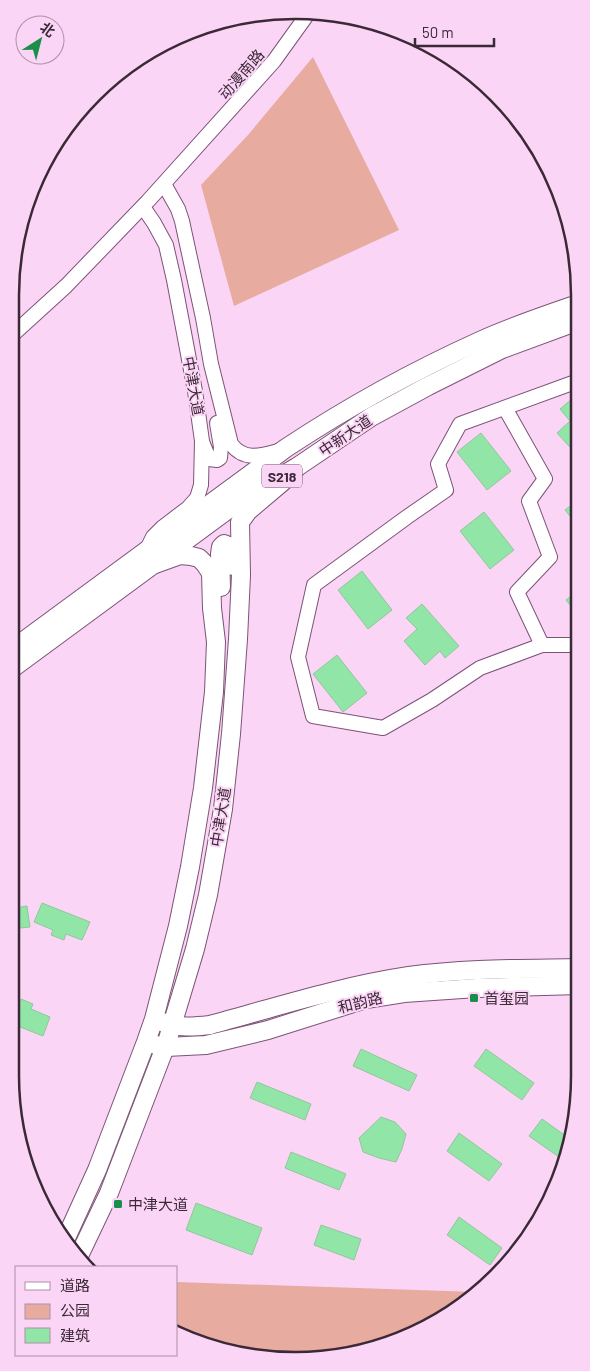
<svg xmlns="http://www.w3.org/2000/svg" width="590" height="1371" font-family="Barlow,'Noto Sans SC',sans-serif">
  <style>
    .green { fill: #e8ab9f }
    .building { fill: #91e5a6; stroke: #94c59f }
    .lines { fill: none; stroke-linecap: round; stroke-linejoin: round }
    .minor-casing { stroke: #7c5377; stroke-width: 16 }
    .major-casing { stroke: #7c5377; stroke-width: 20 }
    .minor { stroke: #fff; stroke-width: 14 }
    .major { stroke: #fff; stroke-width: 18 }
    .poi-dot { fill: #1b8f4a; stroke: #fbd5f5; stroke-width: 2 }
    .labels { text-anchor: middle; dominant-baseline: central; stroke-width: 4; stroke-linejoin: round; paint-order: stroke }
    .shield { fill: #fbd5f5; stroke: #755d71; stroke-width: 1 }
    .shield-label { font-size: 14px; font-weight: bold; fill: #3b2938 }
    .street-label { font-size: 15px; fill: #3b2938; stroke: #fbd5f5 }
    .poi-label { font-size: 15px; fill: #3b2938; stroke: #fbd5f5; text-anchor: start }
    .rim { fill: none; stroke: #3b2938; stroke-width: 2.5 }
  </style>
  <rect width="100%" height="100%" fill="#fbd5f5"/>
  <!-- green -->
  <g class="green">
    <path d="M313,57L399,230L234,306L201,185L248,135Z"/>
    <path d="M176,1282L476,1292L437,1323L350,1356H240L176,1332Z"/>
  </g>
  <!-- building -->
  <g class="building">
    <path d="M578,394V456L557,433L570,421L560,409Z"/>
    <path d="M481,433L511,471L487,490L457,452Z"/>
    <path d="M578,500V526L565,510Z"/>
    <path d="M484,512L514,550L490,569L460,531Z"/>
    <path d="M362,571L392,610L368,629L338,590Z"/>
    <path d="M579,590V616L566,600Z"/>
    <path d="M422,604L459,646L445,658L440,651L425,665L404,641L417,629L406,618Z"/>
    <path d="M337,655L367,693L343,712L313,674Z"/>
    <path d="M42,903L90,922L82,940L66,934L64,940L51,935L53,930L34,922Z"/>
    <path d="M27,906L30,927L10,929V909Z"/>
    <path d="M21,999L33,1004L31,1009L50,1017L43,1036L10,1023V1002L18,1005Z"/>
    <path d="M361,1049L417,1075L409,1091L353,1066Z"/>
    <path d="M486,1049L534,1083L522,1100L474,1066Z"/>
    <path d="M257,1082L311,1104L305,1120L250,1098Z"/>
    <path d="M381,1117L395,1122L406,1134L402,1149L396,1162L379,1158L363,1152L359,1138Z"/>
    <path d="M542,1119L570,1139L566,1162L529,1136Z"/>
    <path d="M459,1133L502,1164L489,1181L447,1151Z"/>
    <path d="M291,1152L346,1174L339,1190L285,1168Z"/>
    <path d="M196,1203L262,1228L252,1255L186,1230Z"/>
    <path d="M459,1217L502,1248L490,1265L447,1235Z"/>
    <path d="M321,1225L361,1239L354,1260L314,1245Z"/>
  </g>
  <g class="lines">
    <defs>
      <g id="minor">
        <path d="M164,184L178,209L182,221L203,318L211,364L231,444C244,461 260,456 278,451"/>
        <path d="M143,207L154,223L166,245L174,280L195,391L202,441L201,485L197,498L188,508L163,527L153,537L149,545"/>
        <path d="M10,337L66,286L148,201L274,61L307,15"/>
        <path d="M578,381L460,424L438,464L446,490L407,517L314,585L298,657L313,716L383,728L432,700L480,668L542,645H579"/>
        <path d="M505,408L545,479L529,501L550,557L517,592L542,645"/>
        <path d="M203,444L209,459L217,460L220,458L221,447L217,423"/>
      </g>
      <g id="major">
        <path d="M221,587L220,554L221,547L224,544C233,546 233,558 233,566"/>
        <path d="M10,651L286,448C348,407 413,371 482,340C513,326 546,315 578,304"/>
        <path d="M10,670L245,497L297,467L371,417L428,386L502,349L578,321"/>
        <path d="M162,1022C180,1028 192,1027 210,1025C276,1007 342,986 409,976C466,968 523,969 580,968"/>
        <path d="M156,1045L166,1047L206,1045L268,1030L366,999L404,993L477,988L580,985"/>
        <path d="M66,1238L97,1170L146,1042L154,1019L178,926L190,867L203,788L214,692L216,642L212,608L211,573L205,564L199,558L191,556L180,555L155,564"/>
        <path d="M78,1258L109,1193L167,1042L195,949L208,895L223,809L231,734L238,639L241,575L240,522L248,511L287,478L297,467"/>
      </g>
    </defs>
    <!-- minor casing -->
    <use href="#minor" class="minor-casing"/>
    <!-- major casing -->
    <use href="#major" class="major-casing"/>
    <!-- minor -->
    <use href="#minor" class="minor"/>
    <!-- major -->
    <use href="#major" class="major"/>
  </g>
  <!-- markers -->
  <g class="poi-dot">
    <rect x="469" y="993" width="10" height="10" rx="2.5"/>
    <rect x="113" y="1199" width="10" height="10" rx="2.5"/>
  </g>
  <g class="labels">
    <!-- shield labels -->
    <rect class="shield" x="262" y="464.5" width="40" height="23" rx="4"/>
    <g class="shield-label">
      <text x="282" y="476">S218</text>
    </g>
    <!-- street labels -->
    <g class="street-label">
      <text transform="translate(241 74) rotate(-49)">动漫南路</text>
      <text transform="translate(194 386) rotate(80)">中津大道</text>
      <text transform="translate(345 435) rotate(-34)">中新大道</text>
      <text transform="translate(220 817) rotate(-81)">中津大道</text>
      <text transform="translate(360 1002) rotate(-14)">和韵路</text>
    </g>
    <!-- poi labels -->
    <g class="poi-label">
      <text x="484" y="998">首玺园</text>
      <text x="128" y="1204">中津大道</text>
    </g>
  </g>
  <!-- crop -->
  <path d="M0 0H590V1371H0ZM295 19H295A276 276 0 0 1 571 295V1076A276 276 0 0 1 295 1352H295A276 276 0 0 1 19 1076V295A276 276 0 0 1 295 19Z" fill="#fbd5f5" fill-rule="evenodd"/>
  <path class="rim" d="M295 19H295A276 276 0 0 1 571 295V1076A276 276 0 0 1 295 1352H295A276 276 0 0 1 19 1076V295A276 276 0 0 1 295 19Z"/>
  <!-- legend -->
  <rect x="15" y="1266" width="162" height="90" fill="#fbd5f5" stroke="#ae90a9"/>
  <rect x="25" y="1282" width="25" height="8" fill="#ffffff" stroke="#ae90a9"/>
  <text x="60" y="1291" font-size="15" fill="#3b2938">道路</text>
  <rect x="25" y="1304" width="25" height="15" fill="#e8ab9f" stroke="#ae90a9"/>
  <text x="60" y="1316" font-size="15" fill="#3b2938">公园</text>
  <rect x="25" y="1328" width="25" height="15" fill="#91e5a6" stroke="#ae90a9"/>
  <text x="60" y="1341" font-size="15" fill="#3b2938">建筑</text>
  <!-- north arrow -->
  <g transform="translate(40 40) rotate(36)"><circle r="24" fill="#fbd5f5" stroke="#ae90a9"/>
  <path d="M0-4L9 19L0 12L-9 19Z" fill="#1b8f4a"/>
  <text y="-8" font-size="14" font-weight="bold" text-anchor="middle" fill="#3b2938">北</text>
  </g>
  <!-- scale -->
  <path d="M415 38v8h79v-8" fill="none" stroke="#3b2938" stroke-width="2.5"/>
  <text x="422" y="38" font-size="15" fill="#3b2938" stroke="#fbd5f5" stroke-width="4" paint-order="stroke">50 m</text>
</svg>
